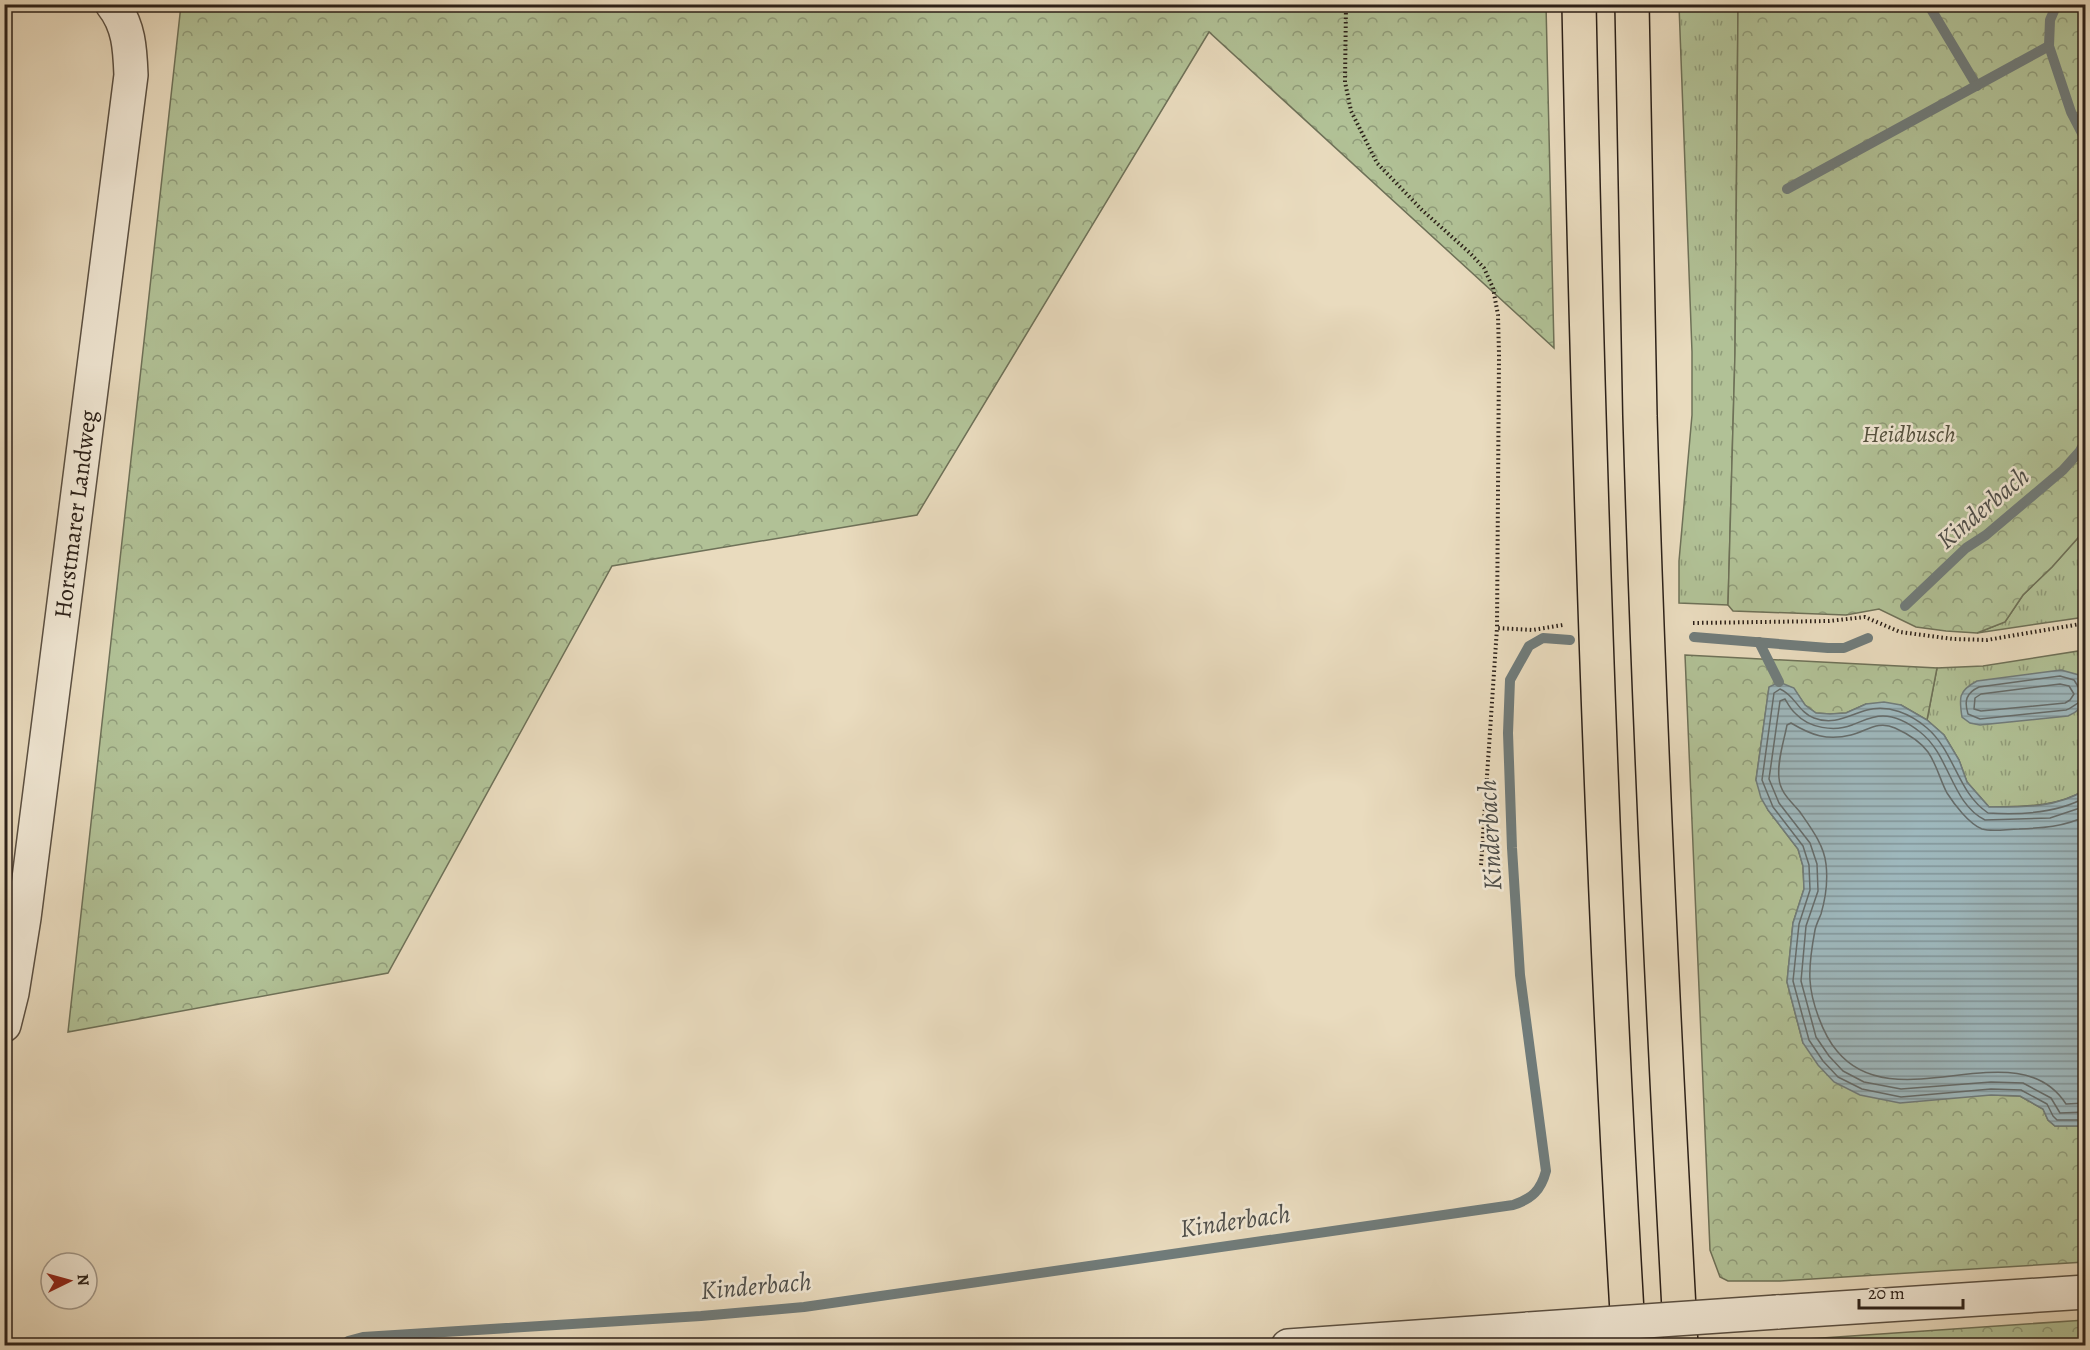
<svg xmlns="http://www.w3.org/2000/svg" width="2090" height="1350" font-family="Alegreya,serif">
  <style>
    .grass { fill: url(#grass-tufts); stroke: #6e7158; stroke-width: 1.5 }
    .forest { fill: url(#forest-crowns); stroke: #6e7158; stroke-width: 1.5 }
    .water { fill: url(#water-rules); stroke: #707c7b; stroke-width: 1.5 }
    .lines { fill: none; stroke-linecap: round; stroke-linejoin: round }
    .shore { stroke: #656c6b; stroke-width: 1.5 }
    .stream { stroke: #707c7b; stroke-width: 10 }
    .minor-casing { stroke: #5b5042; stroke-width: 36 }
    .trunk-casing { stroke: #2c2119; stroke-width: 36 }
    .path { stroke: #2c2119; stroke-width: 4; stroke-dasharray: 1.5 3; stroke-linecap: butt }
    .minor { stroke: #f1e8d5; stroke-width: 33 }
    .trunk { stroke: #e9dbbe; stroke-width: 33 }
    .minor-bridge-casing { stroke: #5b5042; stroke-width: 36; stroke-linecap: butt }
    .minor-bridge { stroke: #f1e8d5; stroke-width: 33 }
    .labels { text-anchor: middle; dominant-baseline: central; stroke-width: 5; stroke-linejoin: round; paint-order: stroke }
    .park-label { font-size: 24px; font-style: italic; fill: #54513e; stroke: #f1e8d5 }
    .street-label { font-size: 24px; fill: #2c2119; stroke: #f1e8d5 }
    .water-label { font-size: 26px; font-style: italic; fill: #4e4e4a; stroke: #f1e8d5 }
  </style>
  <defs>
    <pattern id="grass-tufts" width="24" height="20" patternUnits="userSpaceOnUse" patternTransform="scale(1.5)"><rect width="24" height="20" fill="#b1c196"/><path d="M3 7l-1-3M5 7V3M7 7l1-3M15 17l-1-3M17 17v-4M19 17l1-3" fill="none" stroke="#909c7a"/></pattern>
    <pattern id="forest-crowns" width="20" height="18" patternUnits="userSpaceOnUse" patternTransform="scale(1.5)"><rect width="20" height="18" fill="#b1c196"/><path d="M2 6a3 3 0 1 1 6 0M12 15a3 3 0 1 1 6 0" fill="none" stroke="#909c7a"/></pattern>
    <pattern id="water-rules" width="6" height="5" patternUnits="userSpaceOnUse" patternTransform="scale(1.5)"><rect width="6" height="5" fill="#9eb8bd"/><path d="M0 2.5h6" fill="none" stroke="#819599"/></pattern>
  </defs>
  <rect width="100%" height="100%" fill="#e9dbbe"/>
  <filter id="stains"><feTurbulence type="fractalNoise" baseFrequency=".00333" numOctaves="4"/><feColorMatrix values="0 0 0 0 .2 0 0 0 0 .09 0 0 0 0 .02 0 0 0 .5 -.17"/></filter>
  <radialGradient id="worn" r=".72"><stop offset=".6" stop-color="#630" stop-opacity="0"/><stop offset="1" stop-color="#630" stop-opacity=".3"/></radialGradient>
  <!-- grass -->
  <g class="grass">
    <path d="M1679,5H1738L1735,353L1728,605L1679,603V561L1692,415V352Z"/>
    <path d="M2085,530V617L1977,633L2005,622L2023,595L2052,567Z"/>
    <path d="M2085,650V790C2056,808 2023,806 1989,807L1967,782L1959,760L1944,735L1927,720L1937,668L1983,666Z"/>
  </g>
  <!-- forest -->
  <g class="forest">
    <path d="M181,5H1546L1554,348L1209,32L917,515L612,566L388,973L68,1032Z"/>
    <path d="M1738,5L2079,4L2085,17V530L2052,567L2023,595L2005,622L1977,633L1946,631L1916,627L1879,609L1846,615L1733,611L1728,605L1735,353Z"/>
    <path d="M1685,655L1937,668L1927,720L1901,705L1866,704L1846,713L1830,714L1816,713L1805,705L1793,688H1769L1756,780L1768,810L1798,849L1803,866L1804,889L1793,923L1787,982L1803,1043L1991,1095L2020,1096L2043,1109L2048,1120L2055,1126H2085V1262L1780,1281H1728L1720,1277L1710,1250Z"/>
    <path d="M2085,1320V1345H1777L1778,1341Z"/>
  </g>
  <!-- water -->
  <g class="water">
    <path d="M2061,670L2079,675C2088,693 2089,707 2068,716L1980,725L1970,723L1962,717C1959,698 1958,691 1977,681Z"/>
    <path d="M1779,682L1794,688L1805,705L1816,713L1830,714L1846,713L1866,704L1884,702L1901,705L1927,720L1944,735L1959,760L1967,782L1989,807C2023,807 2056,808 2085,790V1126H2055L2048,1120L2043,1109L2020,1096L1991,1095L1900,1103L1860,1095L1834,1082L1818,1065L1803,1043L1787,982L1793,923L1804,889L1803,866L1798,849L1768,810L1761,798L1756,780L1769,687Z"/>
  </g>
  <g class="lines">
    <!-- shore -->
    <g class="shore">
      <path d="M2060,684L2069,686L2074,694L2070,700L2065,703L1981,711L1974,709L1975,698L1981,694Z"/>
      <path d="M2086,689L2079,688L2074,680L2060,676L1979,687C1966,693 1964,701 1968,714L1980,719L2066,710C2073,708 2079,700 2086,700"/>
      <path d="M2086,797C2057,814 2020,815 1988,813C1957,792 1955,752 1927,728C1911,714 1888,704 1867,710C1849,715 1834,726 1814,718C1798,712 1795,695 1780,689L1774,693L1762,780L1773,807L1803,846L1809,865L1810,890L1799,924L1793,981L1809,1040L1823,1061L1838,1077L1862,1089L1901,1097L1991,1089L2021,1090L2047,1104L2053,1116L2057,1120H2086"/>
      <path d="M2086,806L2050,818L1985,820C1951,803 1950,755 1920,732C1910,724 1896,716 1883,716C1871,716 1863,721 1852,725C1834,732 1809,728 1796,714C1791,710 1788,704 1785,699L1780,701L1769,779L1779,803L1810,843L1817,864L1818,891L1806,926L1801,981L1816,1037L1829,1056L1843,1071L1864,1082L1901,1089L1991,1082L2023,1083L2051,1098L2060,1113L2086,1112"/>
      <path d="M2086,816C2064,827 2042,828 2019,829C2007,829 1993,832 1982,829C1969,824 1954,804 1947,793C1940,780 1937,765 1928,752C1920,741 1906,733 1895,728C1878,720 1867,731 1851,735C1827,741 1811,735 1791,723L1787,725C1784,741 1777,761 1779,778C1780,793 1792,802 1800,812C1811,828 1824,845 1826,864C1828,881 1826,897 1821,914C1819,919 1816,925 1815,930C1812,946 1809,965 1810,980C1811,1001 1823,1035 1837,1051C1895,1122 2017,1028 2066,1104L2086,1103"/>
    </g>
    <!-- stream -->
    <g class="stream">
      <path d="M1928,4L1977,86"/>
      <path d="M2057,4L2050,20L2049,46L2071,112L2086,141"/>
      <path d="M1787,189L2049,46"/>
      <path d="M1905,606L1966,548L1986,535L2063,470L2080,451L2086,440"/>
      <path d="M1694,637L1828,648H1844L1868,638"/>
      <path d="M1759,642L1779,682"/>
      <path d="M344,1346L348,1341L363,1337L701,1316L804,1307L1513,1205C1532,1199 1541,1190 1546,1171L1520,975L1512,848L1508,733L1510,680L1529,646L1543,638L1570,640"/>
    </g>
    <defs>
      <g id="minor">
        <path id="s1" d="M4,1025L12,993L24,918L131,75C130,49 129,25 112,4"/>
        <path d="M1777,1312L2086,1292"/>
        <path d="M1288,1346L1529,1329"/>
      </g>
      <g id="trunk">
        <path d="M1579,4C1588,452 1602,899 1629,1346"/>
        <path d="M1632,4C1634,142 1637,279 1640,416C1649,726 1664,1036 1681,1346"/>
      </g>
    </defs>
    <!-- minor casing -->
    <use href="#minor" class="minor-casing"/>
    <!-- trunk casing -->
    <use href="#trunk" class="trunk-casing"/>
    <!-- path -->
    <g class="path">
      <path d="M1346,4L1345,82L1351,111L1377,163L1422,210L1470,253L1484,268L1493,288L1498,315L1499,355L1497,628L1532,630L1563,625"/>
      <path d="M1693,623L1829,621L1865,617L1900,632L1953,639L1987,640L2086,623"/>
      <path d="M1481,865L1497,628"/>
    </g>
    <!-- minor -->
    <use href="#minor" class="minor"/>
    <!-- trunk -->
    <use href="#trunk" class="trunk"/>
    <defs>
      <path id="minor-bridge" d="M1529,1329L1777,1312"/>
    </defs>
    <!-- minor-bridge casing -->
    <use href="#minor-bridge" class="minor-bridge-casing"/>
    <!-- minor-bridge -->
    <use href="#minor-bridge" class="minor-bridge"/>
  </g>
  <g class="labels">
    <!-- park labels -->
    <g class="park-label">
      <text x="1909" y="434">Heidbusch</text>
    </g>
    <!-- street labels -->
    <g class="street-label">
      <text stroke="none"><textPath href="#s1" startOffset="516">Horstmarer Landweg</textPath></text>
    </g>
    <!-- water labels -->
    <g class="water-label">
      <text transform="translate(1983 508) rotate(-40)">Kinderbach</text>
      <text transform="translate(1490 835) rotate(-93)">Kinderbach</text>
      <text transform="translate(1235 1221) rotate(-8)">Kinderbach</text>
      <text transform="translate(756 1286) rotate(-5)">Kinderbach</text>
    </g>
  </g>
  <!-- margin -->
  <rect width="2090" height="1350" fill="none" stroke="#e9dbbe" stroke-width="24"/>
  <rect x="6" y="6" width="2078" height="1338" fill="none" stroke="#2c2119" stroke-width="3"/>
  <rect x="12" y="12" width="2066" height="1326" fill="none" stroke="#2c2119" stroke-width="1.5"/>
  <!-- north arrow -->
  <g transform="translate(69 1281) rotate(85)"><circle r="28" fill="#f1e8d5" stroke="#a2988a" stroke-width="1.5"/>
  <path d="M0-4.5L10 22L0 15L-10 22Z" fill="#8f2418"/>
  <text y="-9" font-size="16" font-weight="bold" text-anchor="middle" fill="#2c2119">N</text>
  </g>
  <!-- scale -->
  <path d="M1859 1299v9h104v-9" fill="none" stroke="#2c2119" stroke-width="3"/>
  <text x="1868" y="1299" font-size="18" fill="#2c2119" stroke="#f1e8d5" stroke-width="4.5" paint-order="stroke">20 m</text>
  <rect width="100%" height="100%" filter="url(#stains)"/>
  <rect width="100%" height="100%" fill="url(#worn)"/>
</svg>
